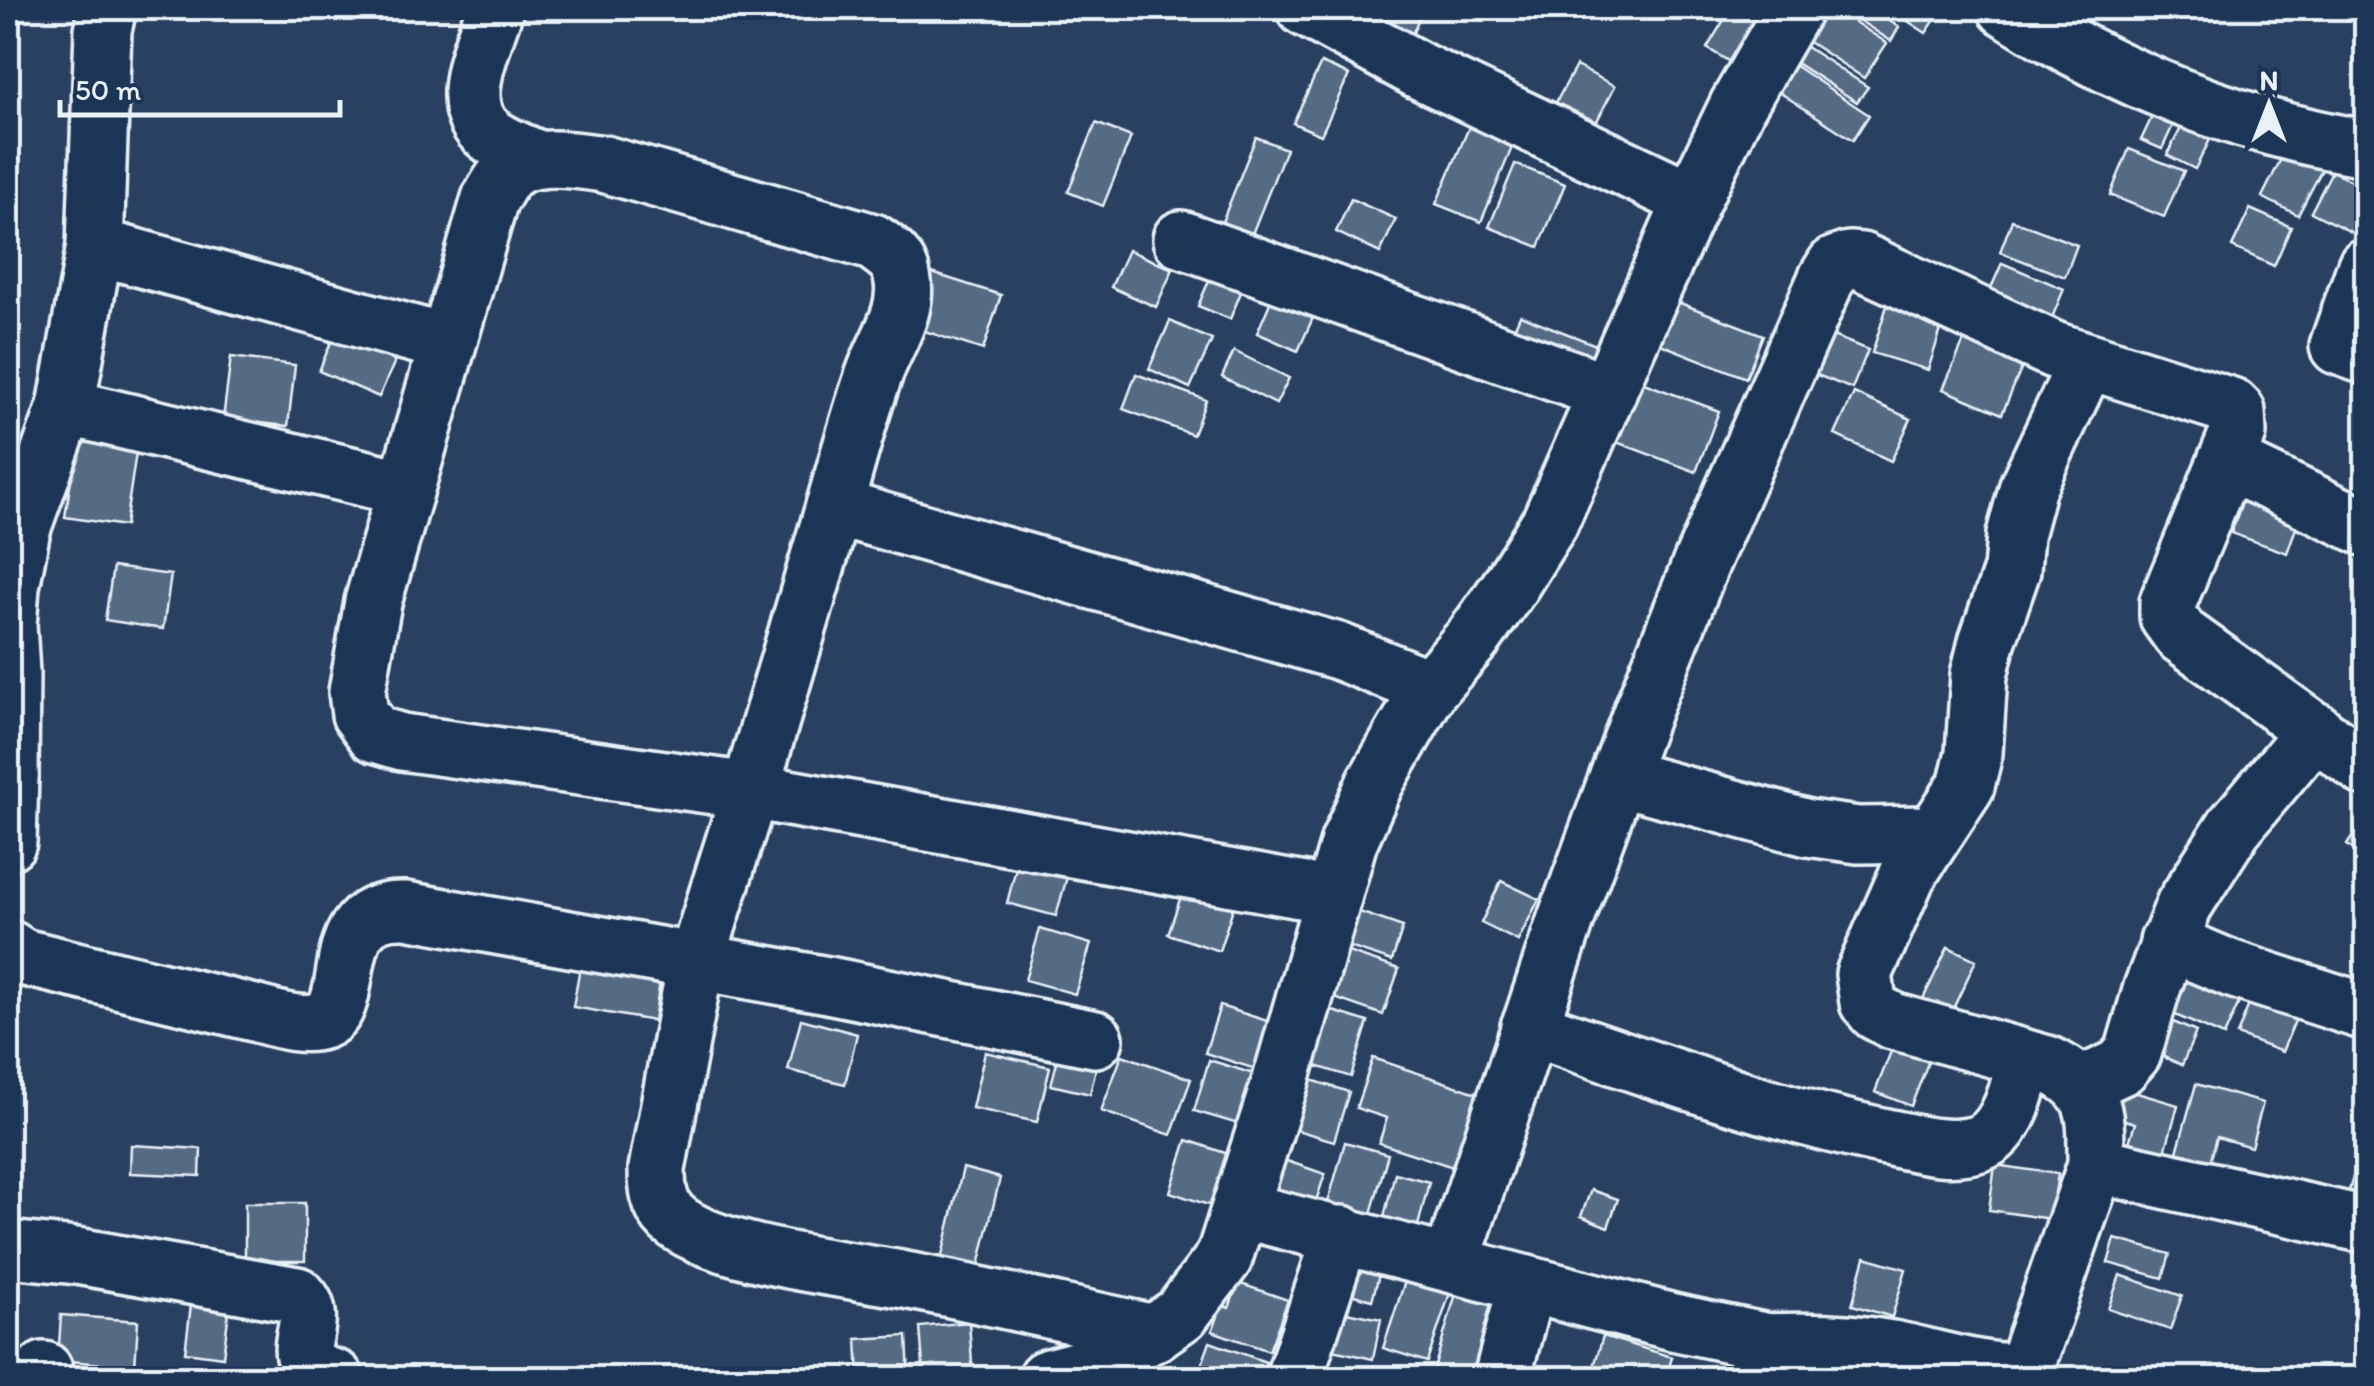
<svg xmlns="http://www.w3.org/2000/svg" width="2374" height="1386" font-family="Itim,sans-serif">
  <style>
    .building { fill: #556a83; stroke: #e8f1f8; stroke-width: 2.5 }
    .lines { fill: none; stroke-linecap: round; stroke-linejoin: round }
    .minor-casing { stroke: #e8f1f8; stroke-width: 62 }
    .minor { stroke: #1d3557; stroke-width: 55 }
  </style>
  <rect width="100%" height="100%" fill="#294061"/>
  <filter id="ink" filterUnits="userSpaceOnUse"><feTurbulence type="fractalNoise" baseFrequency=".01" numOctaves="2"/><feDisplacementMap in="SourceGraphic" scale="20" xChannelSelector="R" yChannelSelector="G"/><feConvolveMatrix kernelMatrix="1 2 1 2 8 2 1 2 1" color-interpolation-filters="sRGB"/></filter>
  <g filter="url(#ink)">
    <!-- building -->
    <g class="building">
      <path d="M858,8H898L895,18Z"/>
      <path d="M1376,8H1423L1412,35L1371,19Z"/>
      <path d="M1731,8H1763L1730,62L1707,48Z"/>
      <path d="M1820,8H1833L1887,43L1864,78L1801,37Z"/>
      <path d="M1840,8H1869L1899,27L1891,41Z"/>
      <path d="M1901,8H1943L1926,33L1897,14Z"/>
      <path d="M2035,8H2097L2081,35Z"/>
      <path d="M1797,41L1868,87L1857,102L1787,57Z"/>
      <path d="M1785,59L1869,115L1853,140L1768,85Z"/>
      <path d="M1321,63L1349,75L1321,135L1293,123Z"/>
      <path d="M1576,66L1615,86L1588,138L1548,117Z"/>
      <path d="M2159,102L2179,112L2162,149L2141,140Z"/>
      <path d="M2193,105L2220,120L2195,169L2167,155Z"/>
      <path d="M1096,123L1131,137L1103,206L1068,192Z"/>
      <path d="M1469,127L1513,145L1481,222L1436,204Z"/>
      <path d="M1256,137L1286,149L1250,239L1220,227Z"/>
      <path d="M2290,141L2327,160L2298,215L2262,197Z"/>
      <path d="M2129,149L2184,171L2164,217L2110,195Z"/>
      <path d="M1515,164L1565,184L1539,247L1489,227Z"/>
      <path d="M2332,171L2366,189V216L2357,235L2311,212Z"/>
      <path d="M1351,199L1396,219L1380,253L1336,232Z"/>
      <path d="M2250,209L2291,227L2274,266L2232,247Z"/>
      <path d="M2012,220L2077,245L2065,277L2000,252Z"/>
      <path d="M1128,250L1173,269L1156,307L1111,287Z"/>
      <path d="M1217,262L1248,275L1230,319L1198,306Z"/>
      <path d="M2002,263L2064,289L2046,332L1984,304Z"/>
      <path d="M929,272L1001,295L983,350L912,327Z"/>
      <path d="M1279,282L1321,300L1298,351L1257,333Z"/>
      <path d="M1891,293L1947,311L1928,370L1872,353Z"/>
      <path d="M1662,296L1763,335L1746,378L1645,338Z"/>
      <path d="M1520,315L1596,345L1586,371L1509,341Z"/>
      <path d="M1170,321L1212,340L1190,388L1149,369Z"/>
      <path d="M1970,327L2029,351L2002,414L1943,389Z"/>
      <path d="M1813,328L1868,350L1852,389L1797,367Z"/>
      <path d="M334,335L395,361L379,397L319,371Z"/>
      <path d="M1234,351L1289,378L1276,404L1222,377Z"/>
      <path d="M231,357L295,365L288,426L223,419Z"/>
      <path d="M1136,374L1206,400L1193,435L1123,409Z"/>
      <path d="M1625,376L1719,411L1696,472L1603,437Z"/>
      <path d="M1854,393L1911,419L1891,461L1835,435Z"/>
      <path d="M79,430L138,439L125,526L65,517Z"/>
      <path d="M2246,491L2302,511L2287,553L2231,533Z"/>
      <path d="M113,567L171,575L163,629L105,620Z"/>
      <path d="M2366,816V859L2347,845Z"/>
      <path d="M1017,864L1067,877L1056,916L1007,903Z"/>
      <path d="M1189,873L1239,890L1219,951L1168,934Z"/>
      <path d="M1501,881L1539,899L1518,941L1481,923Z"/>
      <path d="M1345,907L1403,927L1392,961L1334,942Z"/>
      <path d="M1040,929L1091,944L1075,994L1025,980Z"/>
      <path d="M1948,947L1976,960L1951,1013L1923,999Z"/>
      <path d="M1339,949L1399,969L1383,1015L1323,994Z"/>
      <path d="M581,961L661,975L654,1021L573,1007Z"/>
      <path d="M2175,970L2241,998L2224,1036L2159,1008Z"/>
      <path d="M2251,999L2297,1016L2282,1052L2237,1035Z"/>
      <path d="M1220,1006L1283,1026L1268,1073L1205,1053Z"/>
      <path d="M1317,1006L1368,1022L1351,1077L1300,1061Z"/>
      <path d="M2162,1017L2196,1032L2182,1065L2148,1050Z"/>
      <path d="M801,1019L857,1034L845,1084L788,1070Z"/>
      <path d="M1897,1036L1933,1050L1911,1106L1875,1092Z"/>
      <path d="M985,1052L1050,1067L1037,1122L972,1108Z"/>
      <path d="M1122,1055L1191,1079L1171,1135L1101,1111Z"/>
      <path d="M1058,1058L1096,1068L1090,1094L1051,1085Z"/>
      <path d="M1373,1058L1480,1094L1456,1168L1379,1143L1387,1118L1356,1108Z"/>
      <path d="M1209,1060L1270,1079L1255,1129L1194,1111Z"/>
      <path d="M1302,1077L1349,1092L1334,1141L1286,1127Z"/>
      <path d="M2196,1084L2263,1103L2251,1147L2217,1137L2207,1173L2174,1163Z"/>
      <path d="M2110,1085L2178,1105L2163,1159L2127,1149L2135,1123L2102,1113Z"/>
      <path d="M1187,1140L1234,1156L1217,1208L1170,1192Z"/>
      <path d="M1345,1142L1388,1154L1368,1224L1325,1213Z"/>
      <path d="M131,1145L201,1149L200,1176L130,1173Z"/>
      <path d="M2362,1145L2366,1146V1204L2347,1198Z"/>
      <path d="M1278,1158L1325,1174L1312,1213L1265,1198Z"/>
      <path d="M1995,1165L2058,1174L2051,1219L1989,1210Z"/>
      <path d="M963,1168L1000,1178L978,1270L941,1260Z"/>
      <path d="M1395,1173L1429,1182L1416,1234L1382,1225Z"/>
      <path d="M1591,1190L1618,1199L1608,1227L1581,1216Z"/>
      <rect x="245" y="1203" width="60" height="58"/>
      <path d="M2365,1237L2366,1238V1291L2352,1286Z"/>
      <path d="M2115,1239L2170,1254L2163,1278L2108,1263Z"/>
      <path d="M1865,1257L1906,1269L1892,1317L1852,1305Z"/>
      <path d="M1344,1261L1380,1271L1372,1300L1336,1290Z"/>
      <path d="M1408,1272L1452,1287L1427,1362L1383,1348Z"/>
      <path d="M2120,1275L2182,1296L2170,1330L2108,1309Z"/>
      <path d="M1238,1283L1288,1300L1269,1351L1212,1331L1222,1305L1229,1308Z"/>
      <path d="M1459,1283L1495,1293L1471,1378H1441L1432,1376Z"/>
      <path d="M193,1290L231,1295L223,1357L185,1352Z"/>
      <path d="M1332,1309L1381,1319L1373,1359L1324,1348Z"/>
      <path d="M61,1315L138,1321L135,1367L58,1360Z"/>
      <path d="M969,1322L973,1376L924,1378L920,1327Z"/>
      <path d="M907,1336L909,1378H859L857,1339Z"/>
      <path d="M1603,1336L1672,1357L1666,1378H1623L1593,1370Z"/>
      <path d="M1210,1342L1266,1362L1260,1378H1197Z"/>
    </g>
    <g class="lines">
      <defs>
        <g id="minor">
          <path d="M495,8C484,45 452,106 490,135C504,146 524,153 541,160"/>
          <path d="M1305,8L1420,71L1692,200"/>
          <path d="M2006,8C2115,78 2238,127 2366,148"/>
          <path d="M1181,239L1608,392"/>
          <path d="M95,246L103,30L108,8"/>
          <path d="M2366,266L2338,346L2366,356"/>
          <path d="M2087,361L2028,486L2015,535L2012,570L1987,642L1979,675L1974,753L1966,786L1907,876L1864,974L1868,1002L1876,1012L1893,1021L2047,1064C2099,1087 2096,1114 2096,1165"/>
          <path d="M66,407L405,488"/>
          <path d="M2226,461L2366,528"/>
          <path d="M834,507L750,791L696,962L657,1169C657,1187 658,1205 672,1218C710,1254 846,1269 900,1279C985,1295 1069,1315 1154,1333"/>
          <path d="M1619,777L1808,828L1858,835L1933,834"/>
          <path d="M8,780L10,776L11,673L8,625L11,587L22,529L66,407L95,246L446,343"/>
          <path d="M8,842L10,776"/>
          <path d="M1333,896L750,791L402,742L375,734L360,714L357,692L373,602L490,199C496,191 501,178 509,172C531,152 577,160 604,164L873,242C886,251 899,259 902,276C910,310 886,342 875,372C859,416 847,463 834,507L1338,651L1430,688"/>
          <path d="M2168,942L2232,969L2366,1012"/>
          <path d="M8,948L22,957L246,1011C268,1016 300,1029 322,1021C362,1005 321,906 406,910L828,985L1095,1039"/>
          <path d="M1529,1027C1645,1067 1761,1110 1881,1136C1913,1142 1948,1154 1980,1143C2009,1132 2020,1085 2025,1058"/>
          <path d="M2082,1085L2121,1067L2133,1053L2152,988L2184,905L2234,827L2315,730"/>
          <path d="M1242,1210L1673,1322L1768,1342L1754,1378"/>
          <path d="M8,1249L77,1256L297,1295C329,1324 271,1361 335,1378"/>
          <path d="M1451,1263L1566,919L1642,711L1702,561L1827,278L1835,265L1849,260L1861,261L2054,350L2231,406L2237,412L2238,433L2168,602V617L2181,635L2366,768"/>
          <path d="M1768,1342C1810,1340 1850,1341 1892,1349C1923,1354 1993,1378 2021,1369L2028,1361L2096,1165L2366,1225"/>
          <path d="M42,1378L44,1370"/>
          <path d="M1046,1378L1100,1363L1154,1333L1181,1314L1224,1258L1282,1077L1349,841L1375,783L1430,688L1474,637L1510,586L1550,522L1692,200L1738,105L1794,8"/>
          <path d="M1294,1378L1342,1234"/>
          <path d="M1502,1378L1527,1284"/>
        </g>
      </defs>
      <!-- minor casing -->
      <use href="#minor" class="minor-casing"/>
      <!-- minor -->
      <use href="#minor" class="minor"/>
    </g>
  </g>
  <!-- margin -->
  <rect width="2374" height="1386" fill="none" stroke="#1d3557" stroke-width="40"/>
  <rect x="20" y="20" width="2334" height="1346" fill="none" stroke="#e8f1f8" stroke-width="4" filter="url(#ink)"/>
  <!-- north arrow -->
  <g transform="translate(2269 105)" stroke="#1d3557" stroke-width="8" paint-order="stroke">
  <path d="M0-8L18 38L0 25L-18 38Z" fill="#e8f1f8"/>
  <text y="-15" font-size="28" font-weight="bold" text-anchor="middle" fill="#e8f1f8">N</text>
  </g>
  <!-- scale -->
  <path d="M60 100v15h280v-15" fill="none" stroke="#e8f1f8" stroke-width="5"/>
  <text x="75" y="100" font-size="30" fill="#e8f1f8" stroke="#1d3557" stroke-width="8" paint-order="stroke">50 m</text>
</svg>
